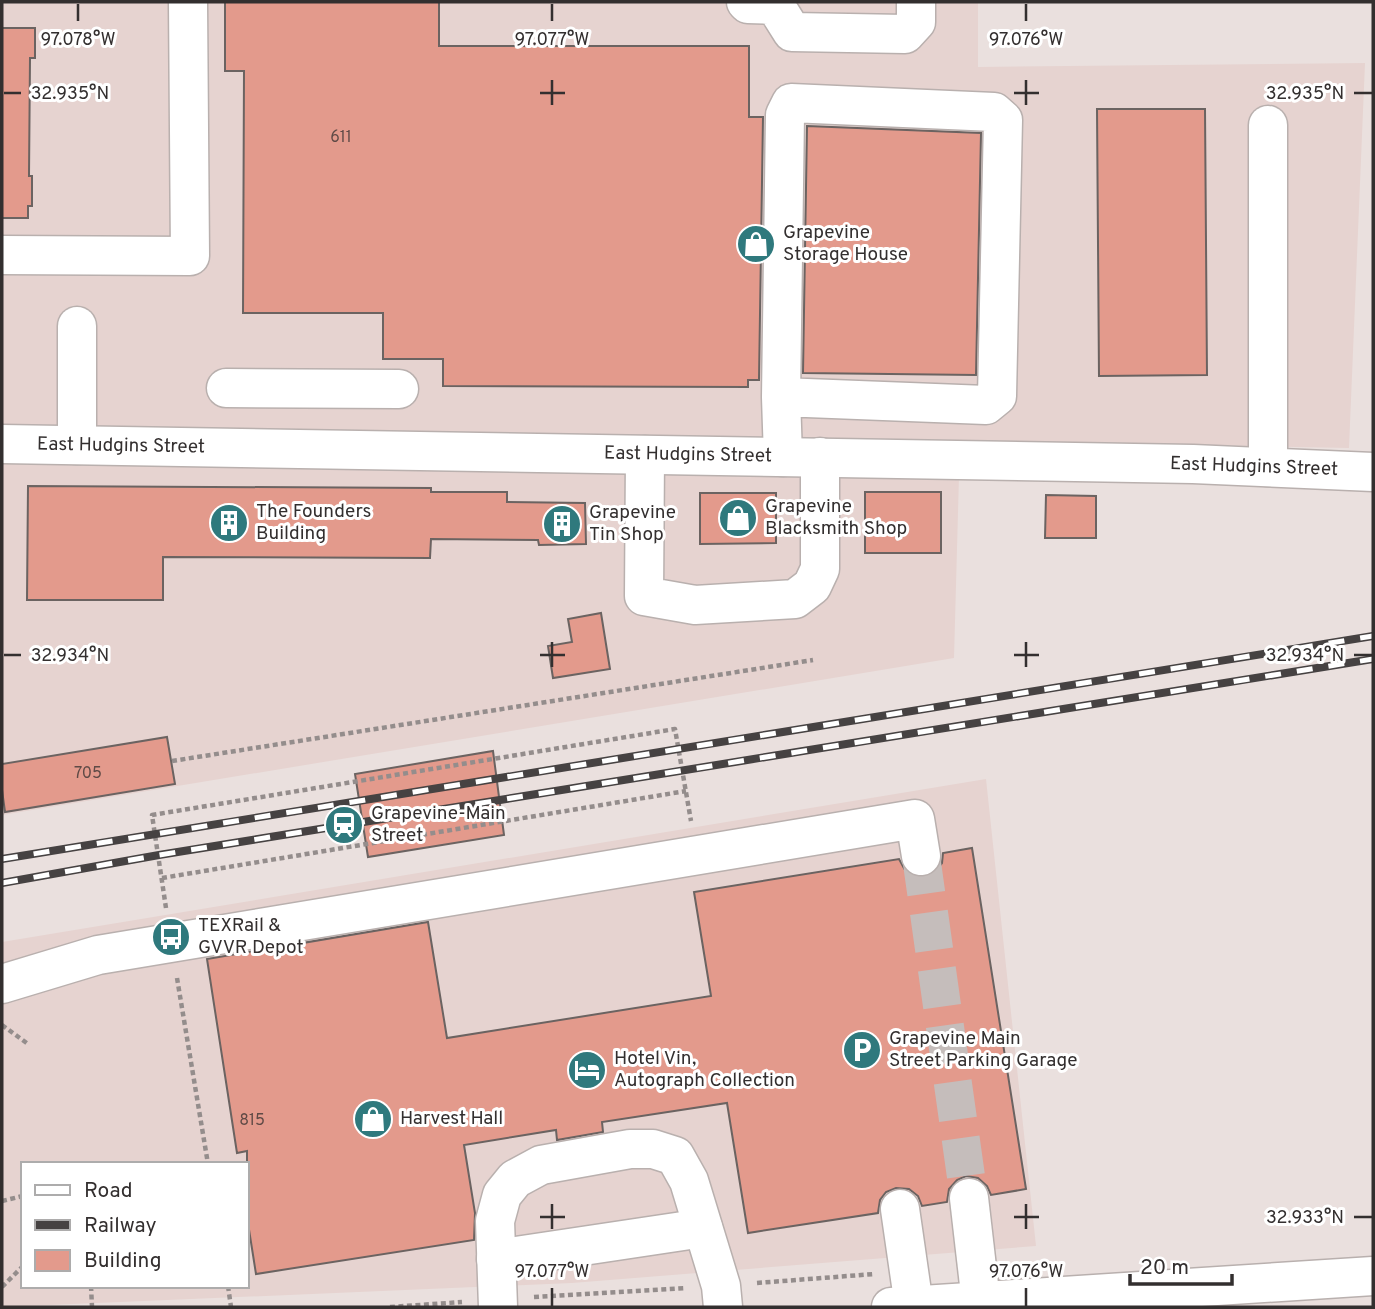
<svg xmlns="http://www.w3.org/2000/svg" width="1375" height="1309" font-family="Overpass,sans-serif">
  <style>
    .built { fill: #e6d3d0; fill-rule: evenodd }
    .building { fill: #e39a8c; stroke: #6b6361; stroke-width: 2 }
    .lines { fill: none; stroke-linecap: round; stroke-linejoin: round }
    .minor-tunnel { stroke: #c5bdbb; stroke-width: 38; stroke-dasharray: 38 19; stroke-linecap: butt }
    .minor-casing { stroke: #b9b0ae; stroke-width: 41 }
    .major-casing { stroke: #b9b0ae; stroke-width: 41 }
    .path { stroke: #948d8c; stroke-width: 4.5; stroke-dasharray: 5 3.5; stroke-linecap: butt }
    .minor { stroke: #fff; stroke-width: 38 }
    .major { stroke: #fff; stroke-width: 38 }
    .rail-casing { stroke: #464242; stroke-width: 8 }
    .rail { stroke: #fff; stroke-width: 5; stroke-dasharray: 16; stroke-linecap: butt }
    .ticks { fill: none; stroke: #332f2f; stroke-width: 2.5 }
    .labels { text-anchor: middle; dominant-baseline: central; stroke-width: 6; stroke-linejoin: round; paint-order: stroke }
    .number-label { font-size: 16px; fill: #5f4a46 }
    .poi-label { font-size: 19px; fill: #332f2f; stroke: #fff; text-anchor: start }
    .street-label { font-size: 19px; fill: #332f2f; stroke: #fff }
    .ticks-label { font-size: 18px; text-anchor: middle; fill: #332f2f; stroke: #fff; stroke-width: 6; stroke-linejoin: round; paint-order: stroke }
  </style>
  <rect width="100%" height="100%" fill="#eae0de"/>
  <!-- built -->
  <g class="built">
    <path d="M2,2H978V67L1365,63L1349,448L960,440L954,658L2,815Z"/>
    <path d="M986,779L1036,1246L572,1283L2,1307V942ZM23,1164H247V1286H23Z"/>
  </g>
  <!-- building -->
  <g class="building">
    <path d="M225,2H439V46H749V117H763L759,380H748V387L443,386V359H383V313H243L244,71H225Z"/>
    <path d="M2,28H35V58H30L29,176H32V206H28V218H2Z"/>
    <path d="M1097,109H1205L1207,375L1099,376Z"/>
    <path d="M807,126L981,133L976,375L803,373Z"/>
    <path d="M28,486L431,488V492H507V502L585,503L586,544L539,545L538,540L431,539L430,558L163,557V600H27Z"/>
    <rect x="865" y="492" width="76" height="61"/>
    <path d="M700,493H776V543L700,544Z"/>
    <path d="M1046,495L1096,496V538H1045Z"/>
    <path d="M601,613L610,669L553,678L548,646L572,642L568,619Z"/>
    <path d="M167,737L175,784L5,812L2,790V764Z"/>
    <path d="M493,751L504,835L368,857L355,774Z"/>
    <path d="M972,848L1026,1189L991,1195L987,1186L978,1178L966,1176L957,1180L949,1189L947,1202L922,1206L918,1196L909,1189L896,1188L886,1192L880,1200L878,1213L748,1233L727,1103L602,1122L603,1132L557,1140L556,1130L464,1145L475,1213L474,1240L256,1274L247,1217V1151L237,1153L207,959L428,922L447,1038L711,996L694,892L899,859L905,870L914,877L924,878L935,872L942,863L943,853Z"/>
  </g>
  <g class="lines">
    <!-- minor-tunnel -->
    <path class="minor-tunnel" d="M921,856L969,1198"/>
    <defs>
      <g id="minor">
        <path d="M746,2L748,4L775,5L792,32L905,34L916,22V2"/>
        <path d="M1268,125V467"/>
        <path d="M2,255L190,256L188,2"/>
        <path d="M226,388L399,389"/>
        <path d="M781,397L986,405L997,396L1003,120L994,112L791,103L785,115L781,397L783,457"/>
        <path d="M2,444L1193,464L1373,472"/>
        <path d="M77,445V326"/>
        <path d="M645,455L644,596L695,605L795,599L812,586L820,569V457"/>
        <path d="M2,984L98,955L915,819L921,856"/>
        <path d="M969,1198L981,1302"/>
        <path d="M900,1209L914,1306"/>
        <path d="M496,1259L703,1228"/>
        <path d="M498,1307L495,1221L502,1195L515,1179L541,1165L630,1149H653L675,1156L689,1181L721,1286L723,1307"/>
      </g>
      <path id="major" d="M891,1307L1373,1276"/>
    </defs>
    <!-- minor casing -->
    <use href="#minor" class="minor-casing"/>
    <!-- major casing -->
    <use href="#major" class="major-casing"/>
    <!-- path -->
    <g class="path">
      <path d="M172,761L813,660"/>
      <path d="M162,878L686,791"/>
      <path d="M166,908L152,815L675,729L691,821"/>
      <path d="M177,978L208,1164"/>
      <path d="M2,1025L28,1044"/>
      <path d="M2,1201L23,1196"/>
      <path d="M757,1283L874,1274"/>
      <path d="M91,1286L92,1307"/>
      <path d="M228,1286L231,1307"/>
      <path d="M2,1287L23,1266"/>
      <path d="M534,1297L686,1288"/>
      <path d="M390,1307L462,1302"/>
    </g>
    <!-- minor -->
    <use href="#minor" class="minor"/>
    <!-- major -->
    <use href="#major" class="major"/>
    <defs>
      <g id="rail">
        <path d="M2,859L1373,636"/>
        <path d="M2,883L159,855L1373,659"/>
      </g>
    </defs>
    <!-- rail casing -->
    <use href="#rail" class="rail-casing"/>
    <!-- rail -->
    <use href="#rail" class="rail"/>
  </g>
  <!-- ticks -->
  <path class="ticks" d="M78,4V21M552,4V21M1026,4V21M552,80V105M1026,80V105M4,93H21M540,93H565M1014,93H1039M1354,93H1372M552,642V667M1026,642V667M4,655H21M540,655H565M1014,655H1039M1354,655H1372M552,1204V1229M1026,1204V1229M540,1217H565M1014,1217H1039M1354,1217H1372M552,1288V1306M1026,1288V1306"/>
  <!-- icons -->
  <defs>
    <symbol id="shop-disc" viewBox="-11 -11 22 22"><circle r="9.5" fill="#2f797d" stroke="#fff"/><path d="M-5-2.5h2.3a2.7 3.5 0 0 1 5.4 0H5L5.5 6h-11ZM-1.5-2.5h3a1.5 2.3 0 0 0-3 0Z" fill="#fff"/></symbol>
    <symbol id="building-disc" viewBox="-11 -11 22 22"><circle r="9.5" fill="#2f797d" stroke="#fff"/><path d="M-4-6H4V6H1V3H-1V6H-4ZM-2.5-4.3h1.7v1.8h-1.7ZM.8-4.3h1.7v1.8H.8ZM-2.5-1h1.7V.8h-1.7ZM.8-1h1.7V.8H.8Z" fill="#fff"/></symbol>
    <symbol id="station-disc" viewBox="-11 -11 22 22"><circle r="9.5" fill="#2f797d" stroke="#fff"/><path d="M-3-6H3Q5-6 5-4V2Q5 4 3 4L4.5 6H3L1.5 4h-3L-3 6H-4.5L-3 4Q-5 4-5 2V-4Q-5-6-3-6ZM-3.5-4v3h7v-3ZM-3.5 1v1.5H-2V1ZM2 1v1.5H3.5V1Z" fill="#fff"/></symbol>
    <symbol id="bus-disc" viewBox="-11 -11 22 22"><circle r="9.5" fill="#2f797d" stroke="#fff"/><path d="M-5-6H5V4H4V6H2V4H-2V6H-4V4H-5ZM-3.5-4V0h7V-4ZM-3.5 1.2v1.5H-2V1.2ZM2 1.2v1.5H3.5V1.2Z" fill="#fff"/></symbol>
    <symbol id="parking-disc" viewBox="-11 -11 22 22"><circle r="9.5" fill="#2f797d" stroke="#fff"/><path d="M-3.5-5.5H1a3.5 3.5 0 0 1 0 7H-1V5.5H-3.5ZM-1-3.4V-.6H.8a1.4 1.4 0 0 0 0-2.8Z" fill="#fff"/></symbol>
    <symbol id="hotel-disc" viewBox="-11 -11 22 22"><circle r="9.5" fill="#2f797d" stroke="#fff"/><path d="M-6-4.5h1.5V1H6V5H4.5V3h-9V5H-6ZM-4 0a1.8 1.8 0 1 1 3.6 0ZM.5 0V-2.5h3Q6-2.5 6 0Z" fill="#fff"/></symbol>
  </defs>
  <g fill-rule="evenodd">
    <use href="#shop-disc" x="734" y="222" width="44" height="44"/>
    <use href="#shop-disc" x="716" y="496" width="44" height="44"/>
    <use href="#building-disc" x="207" y="501" width="44" height="44"/>
    <use href="#building-disc" x="540" y="502" width="44" height="44"/>
    <use href="#station-disc" x="322" y="803" width="44" height="44"/>
    <use href="#bus-disc" x="149" y="915" width="44" height="44"/>
    <use href="#parking-disc" x="840" y="1028" width="44" height="44"/>
    <use href="#hotel-disc" x="565" y="1048" width="44" height="44"/>
    <use href="#shop-disc" x="351" y="1097" width="44" height="44"/>
  </g>
  <g class="labels">
    <!-- number labels -->
    <g class="number-label">
      <text x="341" y="138">611</text>
      <text x="88" y="774">705</text>
      <text x="252" y="1121">815</text>
    </g>
    <!-- poi labels -->
    <g class="poi-label">
      <text x="783" y="233">Grapevine<tspan x="783" dy="22">Storage House</tspan></text>
      <text x="765" y="507">Grapevine<tspan x="765" dy="22">Blacksmith Shop</tspan></text>
      <text x="256" y="512">The Founders<tspan x="256" dy="22">Building</tspan></text>
      <text x="589" y="513">Grapevine<tspan x="589" dy="22">Tin Shop</tspan></text>
      <text x="371" y="814">Grapevine-Main<tspan x="371" dy="22">Street</tspan></text>
      <text x="198" y="926">TEXRail &amp;<tspan x="198" dy="22">GVVR Depot</tspan></text>
      <text x="889" y="1039">Grapevine Main<tspan x="889" dy="22">Street Parking Garage</tspan></text>
      <text x="614" y="1059">Hotel Vin,<tspan x="614" dy="22">Autograph Collection</tspan></text>
      <text x="400" y="1119">Harvest Hall</text>
    </g>
    <!-- street labels -->
    <g class="street-label">
      <text transform="translate(121 446) rotate(1)">East Hudgins Street</text>
      <text transform="translate(688 455) rotate(1)">East Hudgins Street</text>
      <text transform="translate(1254 467) rotate(2)">East Hudgins Street</text>
    </g>
  </g>
  <g class="ticks-label">
    <text x="78" y="45">97.078°W</text>
    <text x="552" y="45">97.077°W</text>
    <text x="1026" y="45">97.076°W</text>
    <text x="70" y="99">32.935°N</text>
    <text x="1305" y="99">32.935°N</text>
    <text x="70" y="661">32.934°N</text>
    <text x="1305" y="661">32.934°N</text>
    <text x="1305" y="1223">32.933°N</text>
    <text x="552" y="1277">97.077°W</text>
    <text x="1026" y="1277">97.076°W</text>
  </g>
  <!-- border -->
  <rect width="1375" height="1309" fill="none" stroke="#332f2f" stroke-width="7"/>
  <!-- legend -->
  <rect x="21" y="1162" width="228" height="126" fill="#ffffff" stroke="#adacac" stroke-width="2"/>
  <rect x="35" y="1185" width="35" height="10" fill="#ffffff" stroke="#adacac" stroke-width="2"/>
  <text x="84" y="1197" font-size="21" fill="#332f2f">Road</text>
  <rect x="35" y="1220" width="35" height="10" fill="#464242" stroke="#adacac" stroke-width="2"/>
  <text x="84" y="1232" font-size="21" fill="#332f2f">Railway</text>
  <rect x="35" y="1250" width="35" height="21" fill="#e39a8c" stroke="#adacac" stroke-width="2"/>
  <text x="84" y="1267" font-size="21" fill="#332f2f">Building</text>
  <!-- scale -->
  <path d="M1130 1274v10h102v-10" fill="none" stroke="#332f2f" stroke-width="3.5"/>
  <text x="1140" y="1274" font-size="21" fill="#332f2f" stroke="#ffffff" stroke-width="5" paint-order="stroke">20 m</text>
</svg>
